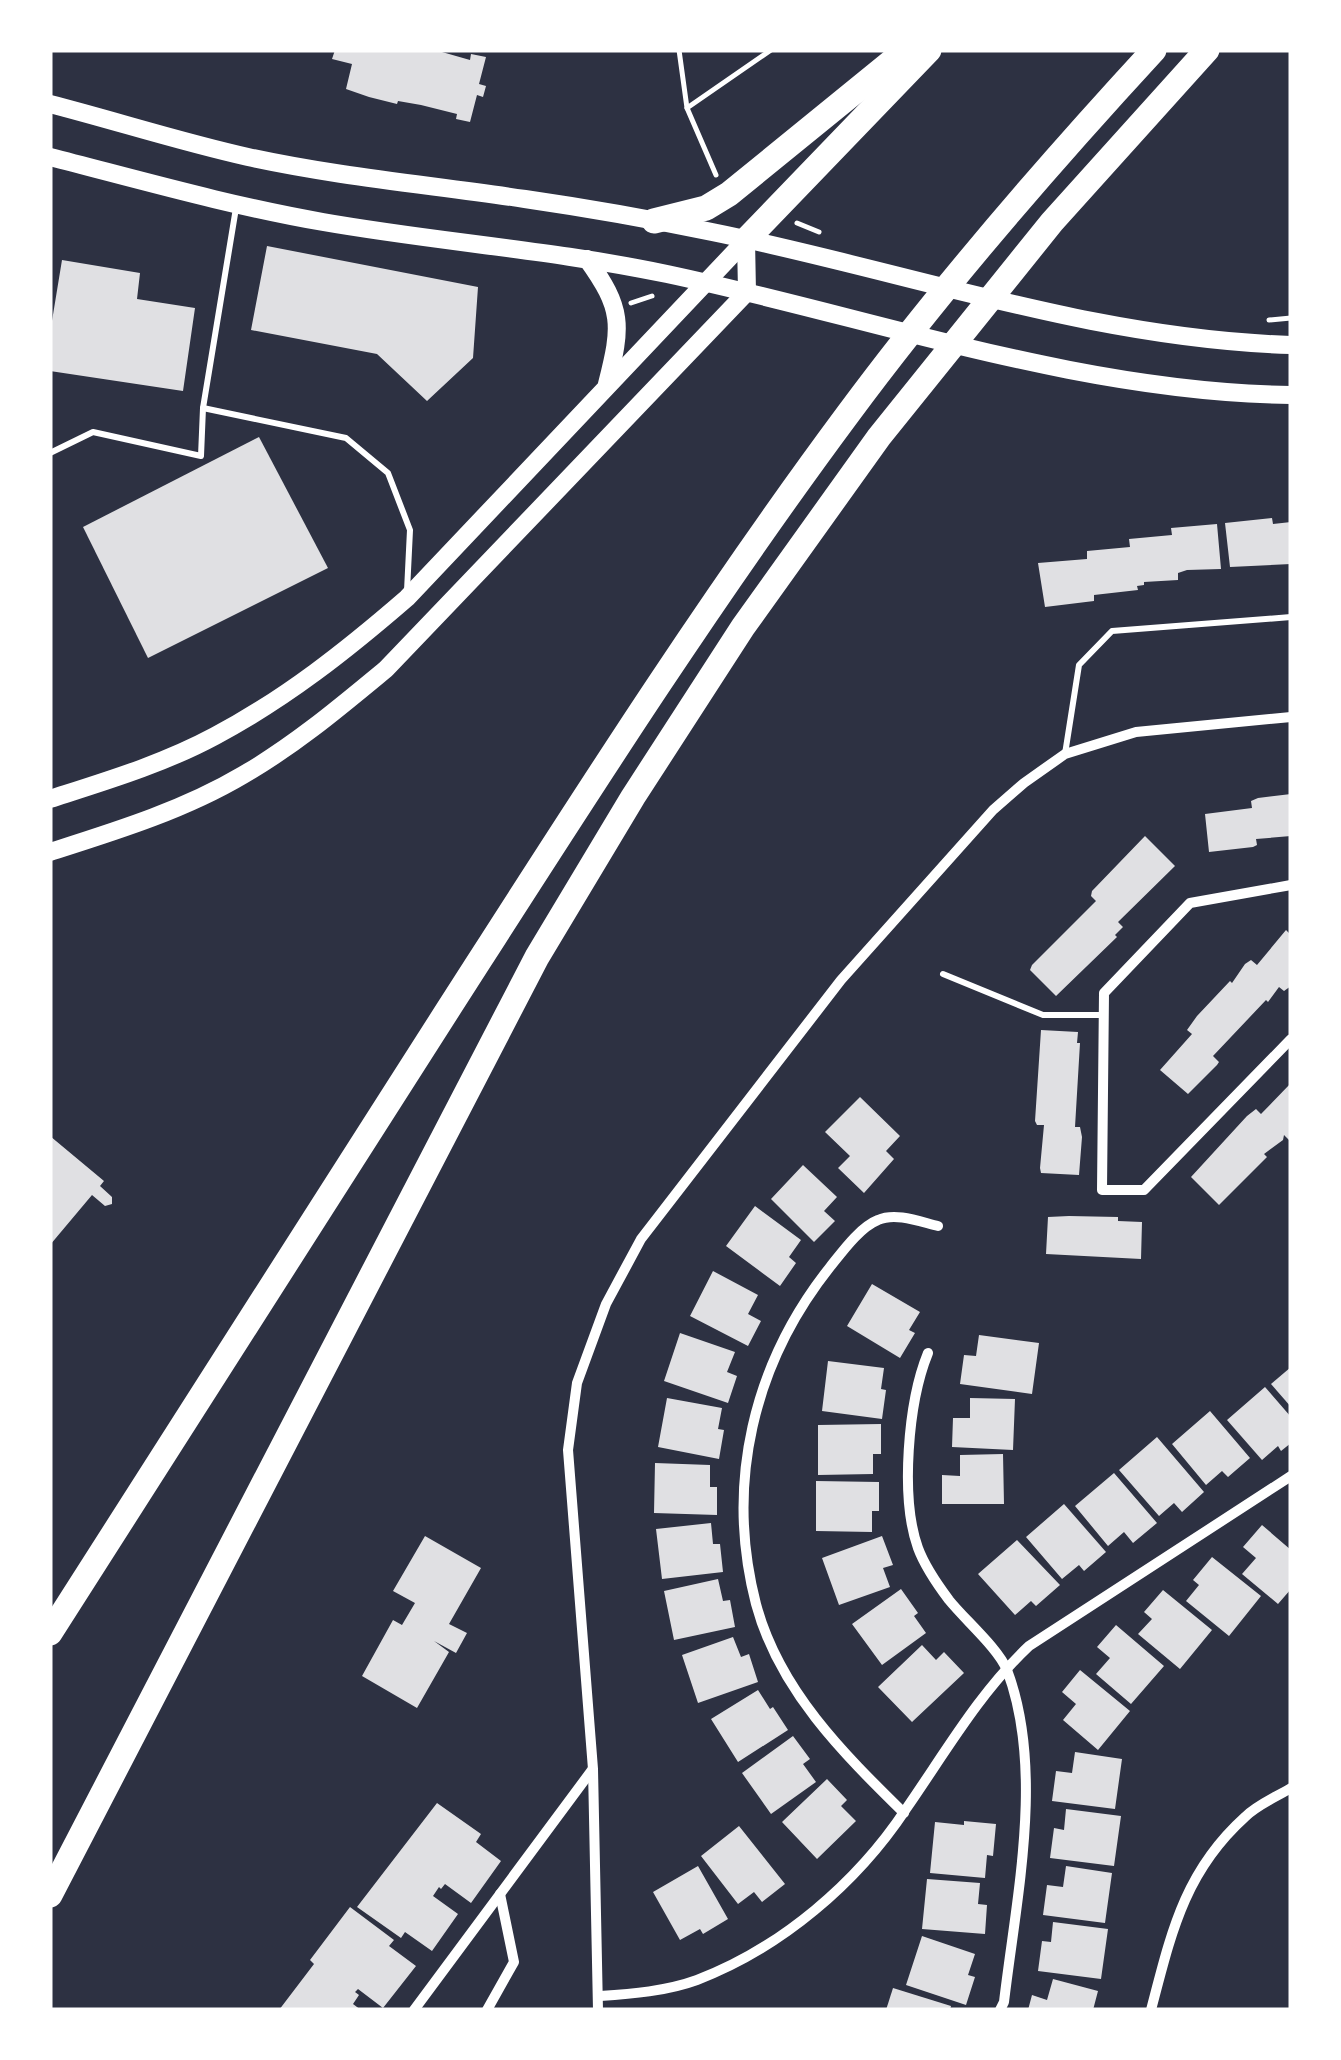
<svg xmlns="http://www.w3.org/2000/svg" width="1341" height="2060" font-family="'DM Sans',sans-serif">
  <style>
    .building { fill: #e0e0e3 }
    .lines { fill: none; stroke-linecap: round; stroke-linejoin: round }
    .path { stroke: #fff; stroke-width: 5 }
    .service { stroke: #fff; stroke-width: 6 }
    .minor { stroke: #fff; stroke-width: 10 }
    .secondary { stroke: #fff; stroke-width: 18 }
    .motorway { stroke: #fff; stroke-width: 25 }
  </style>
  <rect width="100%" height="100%" fill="#2d3142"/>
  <!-- building -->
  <g class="building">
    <path d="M335,50H435L470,60L471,54L486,57L479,84L486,86L483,97L477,95L470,122L456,119L457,114L421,105L398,101L397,104L369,97L346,89L352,64L332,59Z"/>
    <path d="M267,246L478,287L473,358L427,401L377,354L251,330Z"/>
    <path d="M62,260L140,273L137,299L195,308L183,391L50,371V333Z"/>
    <path d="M259,437L328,568L148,658L83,527Z"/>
    <path d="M1272,518L1273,524L1291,522V564L1230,567L1225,523Z"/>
    <path d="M1217,524L1221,569L1187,570L1178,573V580L1144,582V585L1137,586L1138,590L1094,595V601L1045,607L1038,563L1087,559V551L1130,547L1129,539L1172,535L1171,528Z"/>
    <path d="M1291,794V836L1256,839L1257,845L1253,847L1209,852L1205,814L1252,808L1251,801L1258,798Z"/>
    <path d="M1145,836L1175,866L1118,922L1123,927L1115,935L1117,937L1056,996L1030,970L1032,965L1096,901L1091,896L1092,891Z"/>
    <path d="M1286,930L1291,935V986L1284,991L1279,987L1268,1002L1266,1000L1213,1056L1219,1062L1217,1065L1188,1094L1160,1070L1192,1034L1187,1030L1197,1016L1230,981L1232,983L1245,964L1251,960L1257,965Z"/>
    <path d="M1041,1030L1078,1032L1077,1043H1080L1075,1127H1080L1082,1137L1079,1175L1041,1173L1040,1168L1044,1125H1037L1035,1121Z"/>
    <path d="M1291,1083V1138L1289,1140L1284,1135L1283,1140L1264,1154L1267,1157L1219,1205L1191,1177L1247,1116L1256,1109L1261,1114Z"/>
    <path d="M860,1097L900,1136L886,1151L894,1159L864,1193L838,1168L850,1156L825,1132Z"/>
    <path d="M50,1136L104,1181L100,1186L112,1197V1204L105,1206L92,1195L50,1245Z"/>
    <path d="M803,1165L837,1197L824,1211L835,1221L814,1242L771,1199Z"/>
    <path d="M755,1206L801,1240L789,1257L796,1263L780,1286L726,1246Z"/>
    <path d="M1069,1216L1118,1217V1221L1142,1222L1141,1259L1046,1254L1048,1217Z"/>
    <path d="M713,1271L758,1295L748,1314L761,1321L748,1346L690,1316Z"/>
    <path d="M872,1284L920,1312L909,1330L915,1333L900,1358L847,1326Z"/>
    <path d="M680,1333L735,1352L727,1372L737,1376L728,1403L664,1381Z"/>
    <path d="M979,1335L1039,1343L1032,1394L960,1384L964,1355L976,1356Z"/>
    <path d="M828,1361L884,1368L881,1389L886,1390L882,1419L822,1411Z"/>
    <path d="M1291,1367V1407L1271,1384Z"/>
    <path d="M1265,1387L1291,1417V1443L1281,1451L1278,1446L1262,1460L1227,1420Z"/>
    <path d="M667,1398L722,1408L718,1429L724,1430L719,1459L658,1447Z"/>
    <path d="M970,1398L1015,1399L1013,1450L952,1447L953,1418H970Z"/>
    <path d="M1210,1411L1250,1458L1228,1477L1222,1471L1206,1485L1172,1444Z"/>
    <path d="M881,1424V1454H873V1474L818,1475V1425Z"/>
    <path d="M1157,1437L1204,1492L1182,1512L1174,1503L1159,1516L1119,1470Z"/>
    <path d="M1003,1454L1004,1504H942V1475L960,1476V1455Z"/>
    <path d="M655,1463L710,1465V1487H717V1515L654,1513Z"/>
    <path d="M1114,1473L1157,1523L1133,1543L1124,1532L1108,1546L1075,1506Z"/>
    <path d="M816,1481L879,1482V1511H872V1532L816,1531Z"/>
    <path d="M1064,1504L1106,1552L1084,1571L1079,1565L1062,1579L1026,1537Z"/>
    <path d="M711,1523L713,1544H720L723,1572L662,1579L656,1529Z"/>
    <path d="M1262,1525L1291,1550V1589L1278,1604L1242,1574L1256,1558L1243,1547Z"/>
    <path d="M425,1536L481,1568L449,1624L467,1633L456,1653L434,1641L449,1652L417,1708L362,1676L393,1620L402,1625L415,1603L393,1591Z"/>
    <path d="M882,1536L893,1565L883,1568L890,1587L839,1605L822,1558Z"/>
    <path d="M1017,1540L1060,1585L1036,1606L1031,1601L1015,1615L978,1574Z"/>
    <path d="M1212,1557L1261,1596L1229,1636L1186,1601L1199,1585L1193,1580Z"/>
    <path d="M718,1579L723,1601L730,1600L735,1627L674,1640L664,1591Z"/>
    <path d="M901,1589L918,1613L914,1616L926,1633L882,1665L852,1624Z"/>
    <path d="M1163,1590L1212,1630L1180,1669L1138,1634L1152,1619L1144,1612Z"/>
    <path d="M1116,1625L1164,1666L1131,1704L1096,1674L1110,1658L1097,1647Z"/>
    <path d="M733,1637L741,1657L749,1654L758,1682L698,1703L682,1655Z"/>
    <path d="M922,1645L936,1660L944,1652L964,1673L912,1722L878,1687Z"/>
    <path d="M1080,1670L1130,1711L1098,1750L1063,1720L1076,1704L1062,1692Z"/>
    <path d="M758,1690L770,1709L773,1707L788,1730L738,1762L711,1719Z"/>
    <path d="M793,1736L810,1759L803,1764L816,1782L771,1814L742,1773Z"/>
    <path d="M1075,1752L1122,1759L1115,1809L1052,1801L1056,1771L1072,1773Z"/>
    <path d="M827,1779L847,1800L841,1806L856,1821L817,1859L782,1822Z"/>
    <path d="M437,1803L481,1834L476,1842L501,1861L471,1903L445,1884L441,1889L439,1887L433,1896L458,1914L432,1951L405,1932L401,1938L357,1907Z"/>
    <path d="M1066,1809L1121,1816L1114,1866L1050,1858L1054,1828L1064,1830Z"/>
    <path d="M964,1821L996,1824L993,1856L987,1855L985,1878L930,1873L935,1822L964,1825Z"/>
    <path d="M739,1826L785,1884L762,1902L754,1892L738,1904L701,1856Z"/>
    <path d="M698,1866L728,1919L703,1934L700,1929L680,1940L653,1892Z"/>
    <path d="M1066,1866L1112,1873L1105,1923L1043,1915L1047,1885L1063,1887Z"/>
    <path d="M927,1879L980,1883L978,1904L987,1905L985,1934L922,1929Z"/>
    <path d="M350,1907L394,1940L389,1946L416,1966L383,2008L358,1989L355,1992L359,1995L353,2004L361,2010H279L314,1964L310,1960Z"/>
    <path d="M1053,1922L1108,1929L1101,1979L1038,1971L1042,1941L1051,1942Z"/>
    <path d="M922,1936L975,1954L968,1975L975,1977L966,2005L906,1985Z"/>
    <path d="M1053,1979L1098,1991L1093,2010H1028L1032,1995L1047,2000Z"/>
    <path d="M893,1988L951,2006L950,2010H886Z"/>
  </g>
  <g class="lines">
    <!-- path -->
    <g class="path">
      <path d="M679,50L687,108L716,175"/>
      <path d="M687,108L771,50"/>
      <path d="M797,223L819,232"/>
      <path d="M631,303L652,296"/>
      <path d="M1269,320L1291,318"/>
    </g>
    <!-- service -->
    <g class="service">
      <path d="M203,408L346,438L388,473L410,530L407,591"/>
      <path d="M50,453L93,432L201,456L203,408L236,208"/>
      <path d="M1065,754L1079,665L1112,631L1291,617"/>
      <path d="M943,974L1043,1015H1103"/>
    </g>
    <!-- minor -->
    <g class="minor">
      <path d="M1291,885L1190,903L1104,993L1102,1190H1144L1291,1039"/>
      <path d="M928,1353C908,1402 900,1498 918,1548C925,1567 937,1584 949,1600C965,1620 998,1648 1007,1670C1045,1770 1016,1899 1004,2002L1000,2010"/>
      <path d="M904,1813C843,1753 779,1690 756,1604C725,1484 753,1364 830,1267C842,1252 860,1227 878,1220C896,1212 921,1222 938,1226"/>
      <path d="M600,1996C632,1994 667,1991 697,1980C781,1948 857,1883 906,1809C945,1753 979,1693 1029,1646L1291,1476"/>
      <path d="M414,2010L592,1770"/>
      <path d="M487,2010L514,1962L500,1894"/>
      <path d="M598,2010L593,1769L568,1450L577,1383L606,1304L641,1239L841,980L993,810L1024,783L1065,754L1136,732L1291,717"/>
      <path d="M1151,2010C1171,1934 1184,1872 1245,1817C1257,1805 1276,1797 1291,1788"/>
    </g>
    <!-- secondary -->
    <g class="secondary">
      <path d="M50,104C116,121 181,142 248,157C339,177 432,185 525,199C587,208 650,219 712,232C905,271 1092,339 1291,345"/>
      <path d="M50,157C140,180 231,206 323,222C437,242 553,250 667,274C874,318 1078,392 1291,395"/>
      <path d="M587,259C623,309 622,325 607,384"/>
      <path d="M50,799C106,781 163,764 215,736C285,699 347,650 407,598L746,240"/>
      <path d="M50,852C116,831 184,810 243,775C295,745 340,707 386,669L747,292L746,240"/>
    </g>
    <!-- motorway -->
    <g class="motorway">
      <path d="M654,221L706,208L729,194L906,50"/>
      <path d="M746,240L929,50"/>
      <path d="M50,1633C181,1429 311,1224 442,1019C573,815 703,609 848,414C942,287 1047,166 1154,50"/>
      <path d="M50,1895L537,957L633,797L743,627L879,437L1052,222L1207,50"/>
    </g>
  </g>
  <!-- border -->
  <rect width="1341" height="2060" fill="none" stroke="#ffffff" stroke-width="105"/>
</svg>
